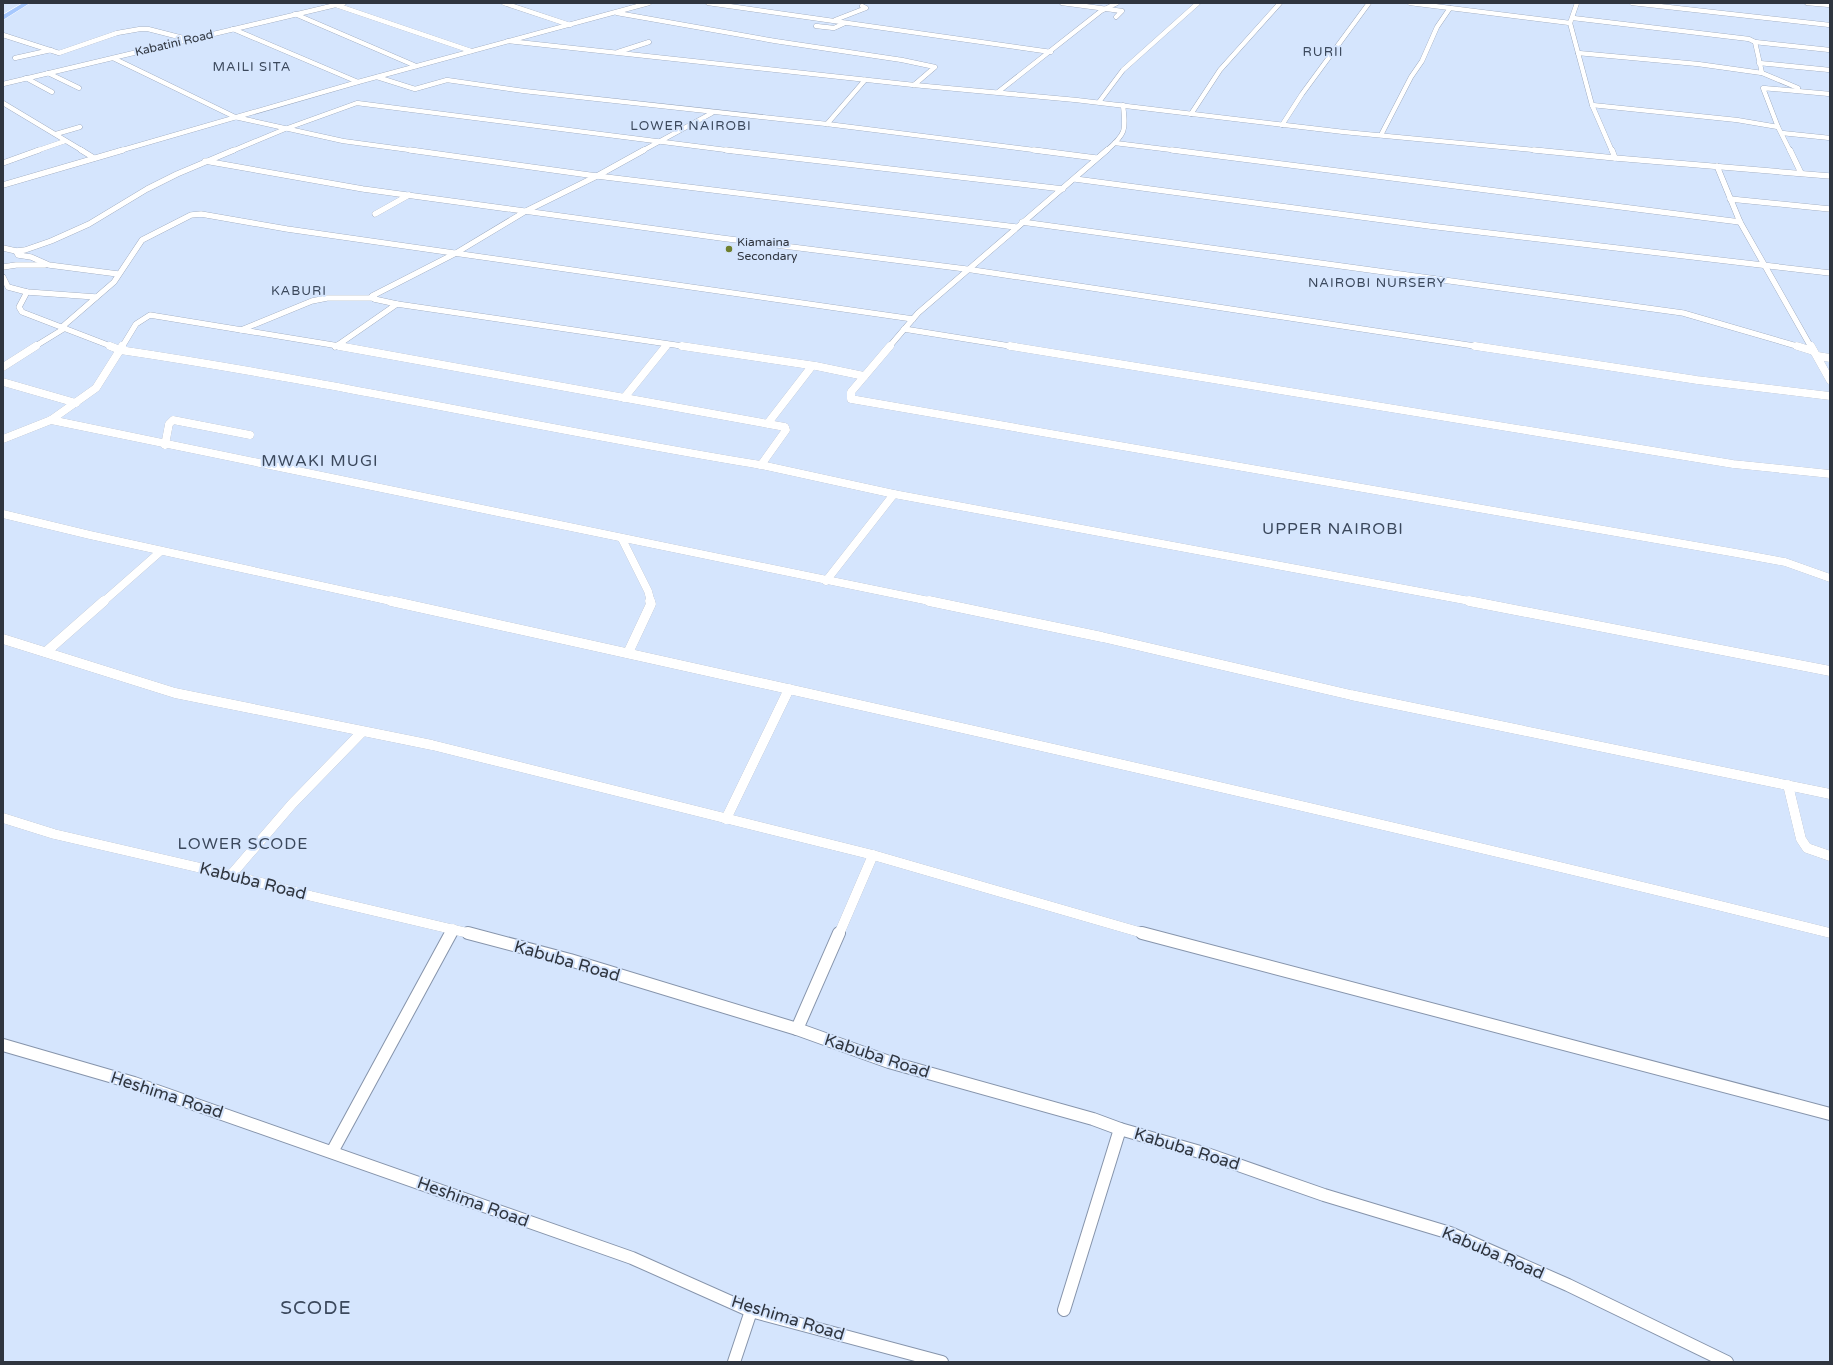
<svg xmlns="http://www.w3.org/2000/svg" width="1833" height="1365" font-family="'Varela Round',sans-serif">
  <style>
    .lines { fill: none; stroke-linecap: round; stroke-linejoin: round }
    .minor-far4-casing { stroke: #8694ab; stroke-width: 5 }
    .minor-far3-casing { stroke: #8694ab; stroke-width: 6 }
    .minor-far2-casing { stroke: #8694ab; stroke-width: 8 }
    .minor-far1-casing { stroke: #8694ab; stroke-width: 10 }
    .minor-casing { stroke: #8694ab; stroke-width: 14 }
    .trunk-casing { stroke: #fff; stroke-width: 1 }
    .minor-far4 { stroke: #fff; stroke-width: 4.5 }
    .minor-far3 { stroke: #fff; stroke-width: 5.5 }
    .minor-far2 { stroke: #fff; stroke-width: 8 }
    .minor-far1 { stroke: #fff; stroke-width: 10 }
    .minor { stroke: #fff; stroke-width: 12 }
    .trunk { fill: #a6c8fe; fill-rule: evenodd }
    .poi-dot { fill: #6e7f2e; stroke: #d5e5fd; stroke-width: 1.5 }
    .labels { text-anchor: middle; dominant-baseline: central; stroke-width: 4; stroke-linejoin: round; paint-order: stroke }
    .far-street-label { font-size: 12px; fill: #2f353f; stroke: #d5e5fd }
    .far-poi-label { font-size: 12px; fill: #2f353f; stroke: #d5e5fd; text-anchor: start }
    .far-quarter-label { font-size: 13px; letter-spacing: 1px; fill: #3b485c; stroke: #d5e5fd }
    .quarter-label { font-size: 16px; letter-spacing: 1px; fill: #3b485c; stroke: #d5e5fd }
    .near-street-label { font-size: 17px; fill: #2f353f; stroke: #d5e5fd }
    .near-quarter-label { font-size: 19px; letter-spacing: 1px; fill: #3b485c; stroke: #d5e5fd }
  </style>
  <rect width="100%" height="100%" fill="#d5e5fd"/>
  <g class="lines">
    <defs>
      <g id="minor-far4">
        <path d="M504,3L570,25"/>
        <path d="M708,3L1051,52"/>
        <path d="M1062,3L1122,11L1116,17"/>
        <path d="M1410,3L1570,23"/>
        <path d="M1577,3L1570,23L1592,105L1612,151"/>
        <path d="M1632,3L1830,25"/>
        <path d="M1807,3L1830,5"/>
        <path d="M336,5L471,51"/>
        <path d="M617,13L775,41L902,60L935,67L914,85"/>
        <path d="M295,14L416,66"/>
        <path d="M1573,18L1749,39L1755,42L1830,50"/>
        <path d="M835,20L866,8L862,6"/>
        <path d="M816,26L834,28L845,23"/>
        <path d="M233,29L358,82"/>
        <path d="M3,35L59,53L117,33L140,29H148L187,39"/>
        <path d="M508,41L914,85L1076,100L1344,132L1544,151"/>
        <path d="M618,52L649,42"/>
        <path d="M1578,53L1698,64L1762,73L1755,42"/>
        <path d="M15,58L51,50"/>
        <path d="M113,58L235,117L343,141L417,151"/>
        <path d="M1759,63L1830,70"/>
        <path d="M48,73L79,88"/>
        <path d="M1762,73L1798,88"/>
        <path d="M377,77L415,89L447,80L524,91L827,124L1042,151"/>
        <path d="M26,78L52,92"/>
        <path d="M3,84L344,3"/>
        <path d="M998,92L1101,11L1117,3"/>
        <path d="M1099,102L1123,70L1198,3"/>
        <path d="M3,103L83,151"/>
        <path d="M1592,105L1737,120L1778,127"/>
        <path d="M1191,114L1220,70L1280,3"/>
        <path d="M827,124L865,80"/>
        <path d="M1282,125L1302,94L1369,3"/>
        <path d="M1782,133L1830,138"/>
        <path d="M56,134L80,127"/>
        <path d="M1381,135L1411,77L1422,61L1437,27L1450,8"/>
        <path d="M1115,143L1180,151"/>
        <path d="M36,151L65,141"/>
        <path d="M119,151L358,82L649,3"/>
        <path d="M232,151L285,129L357,103L734,151"/>
        <path d="M642,151L712,113"/>
        <path d="M1106,151C1126,134 1126,131 1123,105"/>
        <path d="M1790,151L1778,127L1763,88L1830,94"/>
      </g>
      <g id="minor-far3">
        <path d="M81,150L94,158"/>
        <path d="M410,150L589,175L1016,227"/>
        <path d="M726,150L1063,189"/>
        <path d="M1034,150L1096,158"/>
        <path d="M1172,150L1740,222"/>
        <path d="M1534,150L1615,158"/>
        <path d="M1612,150L1615,158L1830,176"/>
        <path d="M1790,150L1801,173"/>
        <path d="M205,161L363,189L721,238L966,269L1481,347"/>
        <path d="M3,163L39,150"/>
        <path d="M1717,166L1740,222L1811,347"/>
        <path d="M1075,179L1429,226L1830,273"/>
        <path d="M3,185L123,150"/>
        <path d="M1730,199L1830,209"/>
        <path d="M375,214L409,195"/>
        <path d="M1022,222L1683,313L1800,347"/>
        <path d="M3,248L16,251L25,250L51,241L89,224L147,189L177,174L234,150"/>
        <path d="M16,251L18,255L31,257L49,265L118,274"/>
        <path d="M3,267L16,265H45"/>
        <path d="M3,277L8,287L27,292L96,297"/>
        <path d="M27,292L19,307L22,312L113,347"/>
        <path d="M397,304L689,347"/>
        <path d="M62,327L114,282L142,240L191,215L201,214L287,229L913,319"/>
        <path d="M904,329L1016,347"/>
        <path d="M241,330L312,301L327,298H372"/>
        <path d="M34,347L65,328"/>
        <path d="M122,347L136,324L150,315L345,347"/>
        <path d="M335,347L397,304L374,299L372,296L456,253L526,211L597,176L644,150"/>
        <path d="M665,347L667,345"/>
        <path d="M889,347L918,313L1107,150"/>
      </g>
      <g id="minor-far2">
        <path d="M122,346L120,350C335,382 547,430 761,465"/>
        <path d="M339,346L785,427L786,430L761,465"/>
        <path d="M682,346L816,366L864,376"/>
        <path d="M890,346L851,392V399L1736,553L1785,562L1830,578"/>
        <path d="M1010,346L1733,464L1830,474"/>
        <path d="M1475,346L1697,380L1830,396"/>
        <path d="M1797,346L1813,351"/>
        <path d="M1811,346L1830,380"/>
        <path d="M1818,356L1830,358"/>
        <path d="M3,367L36,346"/>
        <path d="M3,382L76,403"/>
        <path d="M624,398L666,346"/>
        <path d="M51,420L934,602"/>
        <path d="M768,423L812,366"/>
        <path d="M3,439L51,420L96,388L120,350L110,346"/>
        <path d="M165,445L169,424L173,420L250,435"/>
        <path d="M761,465L894,494L1475,602"/>
        <path d="M3,514L90,535L395,602"/>
        <path d="M622,539L648,591L651,602"/>
        <path d="M826,581L894,494"/>
        <path d="M103,602L161,551"/>
      </g>
      <g id="minor-far1">
        <path d="M391,601C872,707 1352,814 1830,933"/>
        <path d="M929,601L1102,637L1351,695L1830,794"/>
        <path d="M1469,601L1830,671"/>
        <path d="M3,639L175,693L432,745L873,855L1146,934"/>
        <path d="M46,652L104,601"/>
        <path d="M628,653L651,604L650,601"/>
        <path d="M1788,785L1801,839L1807,848L1830,856"/>
        <path d="M3,818L54,834L231,875L311,896L472,934"/>
        <path d="M726,819L789,689"/>
        <path d="M231,875L292,804L362,732"/>
        <path d="M450,934L453,929"/>
        <path d="M839,934L873,855"/>
      </g>
      <g id="minor">
        <path d="M468,933L570,960L797,1029L889,1062L1093,1119L1120,1129L1207,1154L1324,1195L1450,1233L1568,1285L1727,1362"/>
        <path d="M1142,933L1830,1114"/>
        <path d="M797,1029L839,933"/>
        <path d="M3,1045L134,1083L632,1258L751,1311L942,1362"/>
        <path d="M332,1152L451,933"/>
        <path d="M1064,1310L1120,1129"/>
        <path d="M734,1362L751,1311"/>
      </g>
      <path id="trunk" d="M23,3H30L3,20V15Z"/>
    </defs>
    <!-- minor-far4 casing -->
    <use href="#minor-far4" class="minor-far4-casing"/>
    <!-- minor-far3 casing -->
    <use href="#minor-far3" class="minor-far3-casing"/>
    <!-- minor-far2 casing -->
    <use href="#minor-far2" class="minor-far2-casing"/>
    <!-- minor-far1 casing -->
    <use href="#minor-far1" class="minor-far1-casing"/>
    <!-- minor casing -->
    <use href="#minor" class="minor-casing"/>
    <!-- trunk casing -->
    <use href="#trunk" class="trunk-casing"/>
    <!-- minor-far4 -->
    <use href="#minor-far4" class="minor-far4"/>
    <!-- minor-far3 -->
    <use href="#minor-far3" class="minor-far3"/>
    <!-- minor-far2 -->
    <use href="#minor-far2" class="minor-far2"/>
    <!-- minor-far1 -->
    <use href="#minor-far1" class="minor-far1"/>
    <!-- minor -->
    <use href="#minor" class="minor"/>
    <!-- trunk -->
    <use href="#trunk" class="trunk"/>
  </g>
  <!-- markers -->
  <circle class="poi-dot" cx="729" cy="249" r="4"/>
  <g class="labels">
    <!-- far-street labels -->
    <g class="far-street-label">
      <text transform="translate(174 43) rotate(-13)">Kabatini Road</text>
    </g>
    <!-- far-poi labels -->
    <g class="far-poi-label">
      <text x="737" y="242">Kiamaina<tspan x="737" dy="14">Secondary</tspan></text>
    </g>
    <!-- far-quarter labels -->
    <g class="far-quarter-label">
      <text x="1323" y="52">RURII</text>
      <text x="252" y="67">MAILI SITA</text>
      <text x="691" y="126">LOWER NAIROBI</text>
      <text x="1377" y="283">NAIROBI NURSERY</text>
      <text x="299" y="291">KABURI</text>
    </g>
    <!-- quarter labels -->
    <g class="quarter-label">
      <text x="320" y="461">MWAKI MUGI</text>
      <text x="1333" y="529">UPPER NAIROBI</text>
      <text x="243" y="844">LOWER SCODE</text>
    </g>
    <!-- near-street labels -->
    <g class="near-street-label">
      <text transform="translate(253 881) rotate(14)">Kabuba Road</text>
      <text transform="translate(567 961) rotate(16)">Kabuba Road</text>
      <text transform="translate(877 1056) rotate(18)">Kabuba Road</text>
      <text transform="translate(167 1095) rotate(18)">Heshima Road</text>
      <text transform="translate(1187 1149) rotate(17)">Kabuba Road</text>
      <text transform="translate(473 1202) rotate(20)">Heshima Road</text>
      <text transform="translate(1493 1253) rotate(23)">Kabuba Road</text>
      <text transform="translate(788 1318) rotate(17)">Heshima Road</text>
    </g>
    <!-- near-quarter labels -->
    <g class="near-quarter-label">
      <text x="316" y="1308">SCODE</text>
    </g>
  </g>
  <!-- border -->
  <rect width="1833" height="1365" fill="none" stroke="#2f353f" stroke-width="8"/>
</svg>
